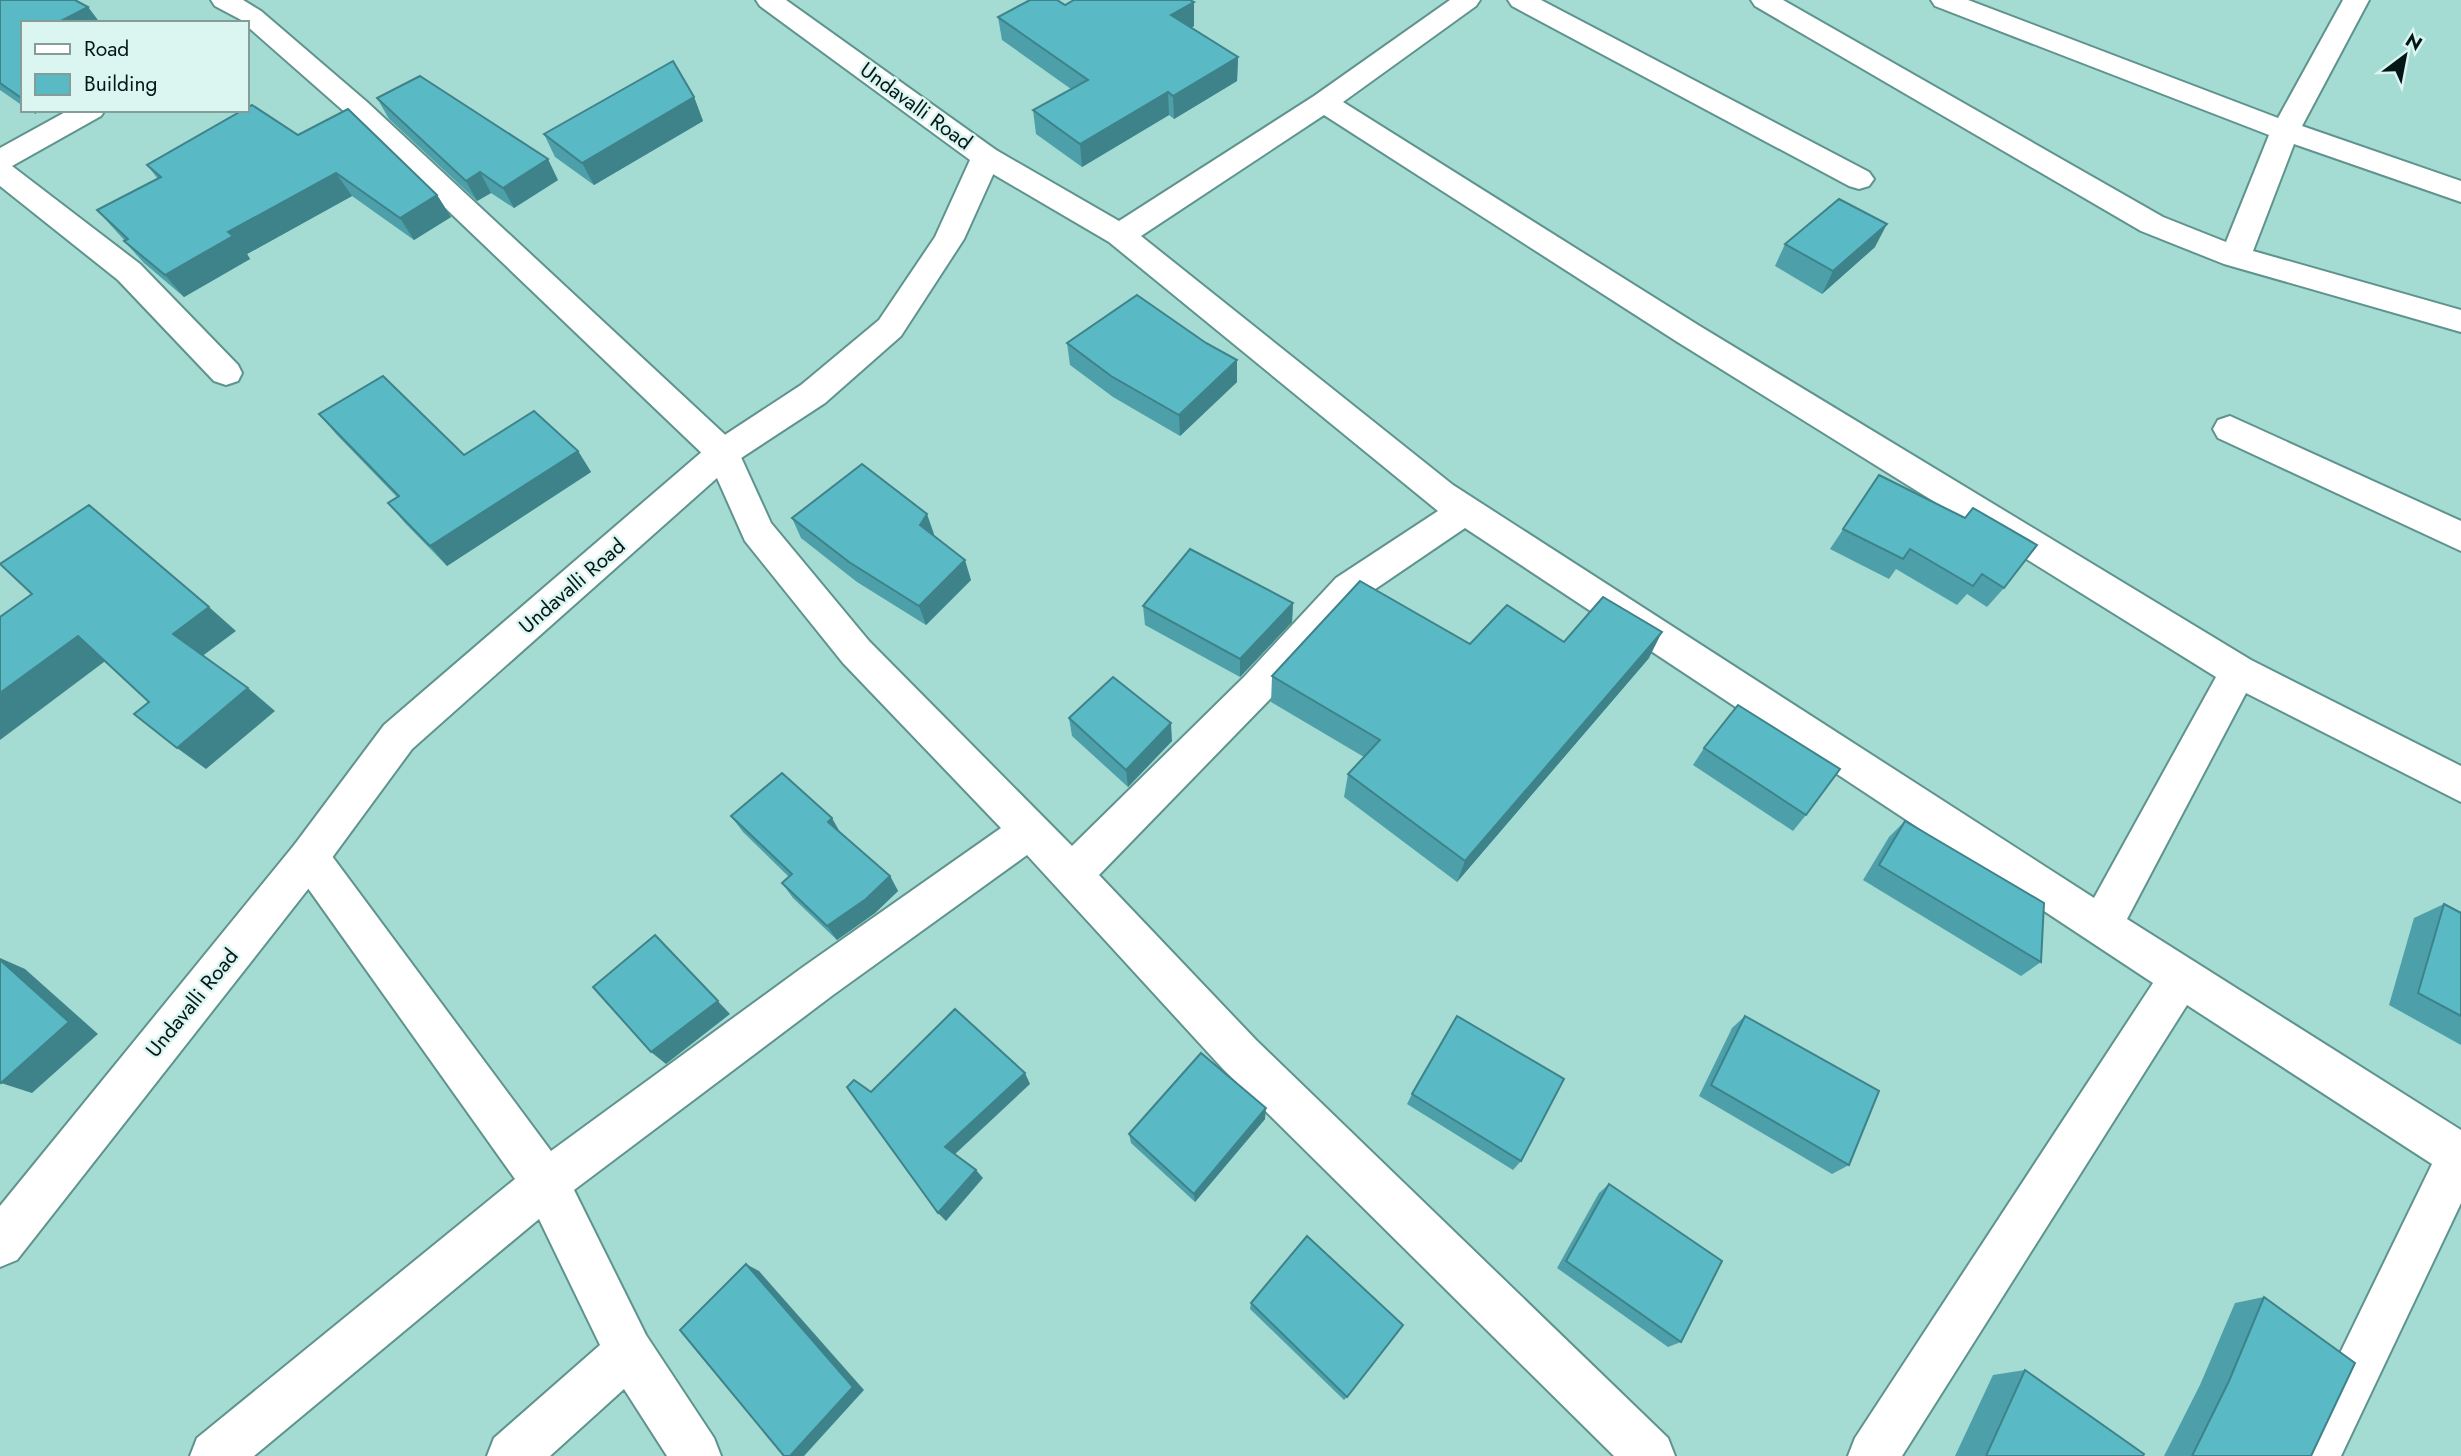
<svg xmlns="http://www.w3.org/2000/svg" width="2461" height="1456" font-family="Jost,sans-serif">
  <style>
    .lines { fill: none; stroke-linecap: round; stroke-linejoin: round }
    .minor-casing { stroke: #5f938d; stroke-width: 4 }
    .major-casing { stroke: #5f938d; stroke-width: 4 }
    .minor { fill: #fff; fill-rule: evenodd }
    .major { fill: #fff; fill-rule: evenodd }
    .wall { fill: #4da0a9 }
    .shaded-wall { fill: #3e828a }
    .building { fill: #59bac5; stroke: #3e828a; stroke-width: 2 }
    .labels { text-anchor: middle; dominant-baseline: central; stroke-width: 5; stroke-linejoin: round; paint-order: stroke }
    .street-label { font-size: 21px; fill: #031816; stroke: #dbf5f1 }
  </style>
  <rect width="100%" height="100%" fill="#a4dbd3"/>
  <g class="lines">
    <defs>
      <g id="minor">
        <path d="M211,0H243L261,11L367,102L735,444L771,523L869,641L1072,846L1244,677L1336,578L1438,511L1109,242L976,164L971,157L976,150L986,148L996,150L1119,221L1314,96L1450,0H1480L1476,6L1343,102L1698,325L2251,660L2461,766V802L2246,693L2127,919L2461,1130V1203L2341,1456H2290L2432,1164L2187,1005L1902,1456H1848L1855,1438L2153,983L1465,528L1362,598L1270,699L1099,875L1256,1040L1668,1438L1675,1456H1614L1224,1070L1027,855L833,995L574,1190L646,1335L714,1438L721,1456H667L624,1389L550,1456H487L494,1438L600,1345L539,1219L254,1456H190L197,1438L515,1179L295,870L289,857L295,844L309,838L323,844L551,1151L803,967L1001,828L843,663L745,541L709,460L347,114L247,26V23L215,6ZM1324,115L1676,341L2216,677L2094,898L1453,485L1141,236Z"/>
        <path d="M1508,0H1541L1869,172L1874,179L1869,186L1859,189L1849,186L1512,6Z"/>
        <path d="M1751,0H1783L2163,217L2226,242L2269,135L1935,6L1931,0H1968L2278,118L2343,0H2369L2302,126L2461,181V202L2294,144L2253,251L2461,310V332L2224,264L2141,231L1755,6Z"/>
        <path d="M69,110H105L101,116L12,166L140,264L238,365L242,373L238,381L226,385L214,381L118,280L0,186V148Z"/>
        <path d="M2230,416L2461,521V551L2218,438L2213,429L2218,420Z"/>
      </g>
      <path id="major" d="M756,0H786L996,150L1001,157L964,239L901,336L825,403L735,462L412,749L323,870L17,1260L0,1267V1206L295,844L384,725L711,444L801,385L879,320L935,237L970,160L760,6Z"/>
    </defs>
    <!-- minor casing -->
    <use href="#minor" class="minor-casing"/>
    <!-- major casing -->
    <use href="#major" class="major-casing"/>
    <!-- minor -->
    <use href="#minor" class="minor"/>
    <!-- major -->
    <use href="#major" class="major"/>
  </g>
  <!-- wall -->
  <g class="wall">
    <path d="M0,0L88,7L100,23H23V106L0,90Z"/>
    <path d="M1194,2V26L1191,28L1238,57L1237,81L1174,119L1169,115L1082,167L1036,134L1033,110L1071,89L1002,40L998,17Z"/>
    <path d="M694,97L703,121L594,185L555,157L544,134Z"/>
    <path d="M377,98L558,180L514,208L491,193L477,201L389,119Z"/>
    <path d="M298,135L437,195L451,217L414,240L352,196L247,254L250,259L184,297L144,263L124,241H125L97,210L158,179L147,165Z"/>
    <path d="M1785,244L1875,247L1822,294L1775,266Z"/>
    <path d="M1067,343H1206L1237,360V382L1180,436L1113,397L1070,365Z"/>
    <path d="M319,414L464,455L578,451L591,472L447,566L405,523L388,503L397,497L337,435Z"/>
    <path d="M1879,475L2004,588L1987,607L1967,594L1957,605L1896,569L1889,579L1830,549Z"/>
    <path d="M792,518L934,534L933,535L971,580L926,625L857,582L801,538Z"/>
    <path d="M1293,603L1292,622L1240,677L1145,625L1143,606Z"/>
    <path d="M1564,642L1649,658L1457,882L1344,797L1348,774L1364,757L1271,702L1272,676L1470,644Z"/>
    <path d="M1069,718L1172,741L1128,787L1072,736Z"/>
    <path d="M1704,748L1806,815L1793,831L1693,765Z"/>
    <path d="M731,816L841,834L890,876L898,891L875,913L837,940L793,898L782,883L789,877L743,832Z"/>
    <path d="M1905,821L2041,962L2021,976L1863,880L1889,837Z"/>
    <path d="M2444,904L2461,913V1045L2389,1005L2414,918Z"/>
    <path d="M1745,1016L1849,1165L1832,1174L1699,1096L1732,1028Z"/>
    <path d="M1412,1094L1521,1161L1513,1170L1407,1104Z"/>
    <path d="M1265,1119L1195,1202L1131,1143L1129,1134Z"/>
    <path d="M1609,1184L1681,1342L1668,1347L1557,1268L1599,1193Z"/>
    <path d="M2264,1297L2311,1456H2164L2200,1385L2235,1303Z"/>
    <path d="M1251,1303L1347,1397L1344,1400L1250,1309Z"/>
    <path d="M2025,1370L2143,1456H1955L1993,1375Z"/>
  </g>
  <!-- shaded-wall -->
  <g class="shaded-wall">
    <path d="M1194,2V26L1172,38L1171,15Z"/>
    <path d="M88,7L100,23H57Z"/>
    <path d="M1238,57L1237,81L1174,119L1173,96Z"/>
    <path d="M1168,92L1169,115L1082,167L1080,144Z"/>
    <path d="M694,97L703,121L594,185L582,163Z"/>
    <path d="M32,110H42L35,114Z"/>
    <path d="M548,159L558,180L514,208L503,188Z"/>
    <path d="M480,172L491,193L477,201L466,181Z"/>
    <path d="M336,173L352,196L247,254L250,259L184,297L165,275L228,232Z"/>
    <path d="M437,195L451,217L414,240L400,218Z"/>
    <path d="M1887,224L1875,247L1822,294L1833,271Z"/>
    <path d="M1237,360V382L1180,436L1179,415Z"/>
    <path d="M578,451L591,472L447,566L430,546Z"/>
    <path d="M927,514L934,534L927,545L920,525Z"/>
    <path d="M965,560L971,580L926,625L919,606Z"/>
    <path d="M1293,603L1292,622L1240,677V659Z"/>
    <path d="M209,607L236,631L201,657L173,634Z"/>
    <path d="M1662,632L1649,658L1457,882L1465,861Z"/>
    <path d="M78,636L108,659L0,740V693Z"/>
    <path d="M248,688L275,711L206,769L177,748Z"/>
    <path d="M1171,723L1172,741L1128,787L1126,770Z"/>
    <path d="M832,818L841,834L828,822Z"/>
    <path d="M890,876L898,891L875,913L837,940L827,926Z"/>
    <path d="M655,935L730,1014L666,1064L651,1052Z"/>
    <path d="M0,958L25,969L98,1034L32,1093L1,1083Z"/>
    <path d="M1025,1073L1030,1084L953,1156L945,1147Z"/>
    <path d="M1266,1108L1265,1119L1195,1202L1194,1194Z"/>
    <path d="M976,1170L983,1178L946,1221L938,1213Z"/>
    <path d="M746,1264L759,1271L864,1390L804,1456H790Z"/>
  </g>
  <!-- building -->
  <g class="building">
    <path d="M0,0H75L88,7L57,23H23V95L20,97L0,83Z"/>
    <path d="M1030,0H1057L1065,5L1074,0H1190L1194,2L1171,15L1238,57L1173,96L1168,92L1080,144L1033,110L1088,80L998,17Z"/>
    <path d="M673,61L694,97L582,163L544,134Z"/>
    <path d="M420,76L548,159L503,188L480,172L466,181L377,98Z"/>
    <path d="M252,105L298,135L348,109L437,195L400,218L336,173L228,232L233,236L165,275L124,241L128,239L97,210L161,177L147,165L243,110H247V108Z"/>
    <path d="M1839,199L1887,224L1833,271L1785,244Z"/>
    <path d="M1137,295L1206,343L1237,360L1179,415L1111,376L1067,343Z"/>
    <path d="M383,376L464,455L534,411L578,451L430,546L388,503L399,496L319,414Z"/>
    <path d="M862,464L927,514L920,525L965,560L919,606L849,562L792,518Z"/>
    <path d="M1879,475L1965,518L1973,508L2037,545L2004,588L1982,574L1973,586L1910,549L1903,559L1843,529Z"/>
    <path d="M89,505L209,607L173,634L248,688L177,748L134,714L149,702L78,636L0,693V617L32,594L0,564Z"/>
    <path d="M1190,549L1293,603L1240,659L1143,606Z"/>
    <path d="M1360,581L1470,644L1507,605L1564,642L1603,597L1662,632L1465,861L1348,774L1380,740L1272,676Z"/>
    <path d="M1113,677L1171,723L1126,770L1069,718Z"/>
    <path d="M1738,705L1840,769L1806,815L1704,748Z"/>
    <path d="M782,773L832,818L828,822L890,876L866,899L827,926L782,883L792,874L731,816Z"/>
    <path d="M1905,821L2044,903L2041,962L1879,865Z"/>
    <path d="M2444,904L2461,913V1016L2418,993Z"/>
    <path d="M655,935L718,1001L651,1052L593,987Z"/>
    <path d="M0,960L69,1022L1,1083L0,1082Z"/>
    <path d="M955,1009L1025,1073L945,1147L976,1170L938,1213L847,1087L854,1080L871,1092Z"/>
    <path d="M1457,1016L1564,1079L1521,1161L1412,1094Z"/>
    <path d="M1745,1016L1879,1091L1849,1165L1711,1085Z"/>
    <path d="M1201,1053L1266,1108L1194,1194L1129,1134Z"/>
    <path d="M1609,1184L1722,1261L1681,1342L1566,1261Z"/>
    <path d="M1307,1236L1403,1325L1347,1397L1251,1303Z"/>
    <path d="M746,1264L853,1387L790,1456H784L680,1330Z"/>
    <path d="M2264,1297L2355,1363L2311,1456H2192L2229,1381Z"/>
    <path d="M2025,1370L2144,1454L2143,1456H1986Z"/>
  </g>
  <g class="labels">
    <!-- street labels -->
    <g class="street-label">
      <text transform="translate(916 106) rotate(36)">Undavalli Road</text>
      <text transform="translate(572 586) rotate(-41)">Undavalli Road</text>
      <text transform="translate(192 1003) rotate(-51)">Undavalli Road</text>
    </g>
  </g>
  <!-- legend -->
  <rect x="21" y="21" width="228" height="91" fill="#dbf5f1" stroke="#859d99" stroke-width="2"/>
  <rect x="35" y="44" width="35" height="10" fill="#ffffff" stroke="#859d99" stroke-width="2"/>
  <text x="84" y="56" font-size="21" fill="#031816">Road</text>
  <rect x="35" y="74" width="35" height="21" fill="#59bac5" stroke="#859d99" stroke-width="2"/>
  <text x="84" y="91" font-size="21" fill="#031816">Building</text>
  <!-- north arrow -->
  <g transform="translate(2405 56) rotate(32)" stroke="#dbf5f1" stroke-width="5" paint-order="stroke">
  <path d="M0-5L12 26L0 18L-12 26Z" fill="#031816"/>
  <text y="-10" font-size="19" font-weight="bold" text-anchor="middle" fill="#031816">N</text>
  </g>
</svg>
